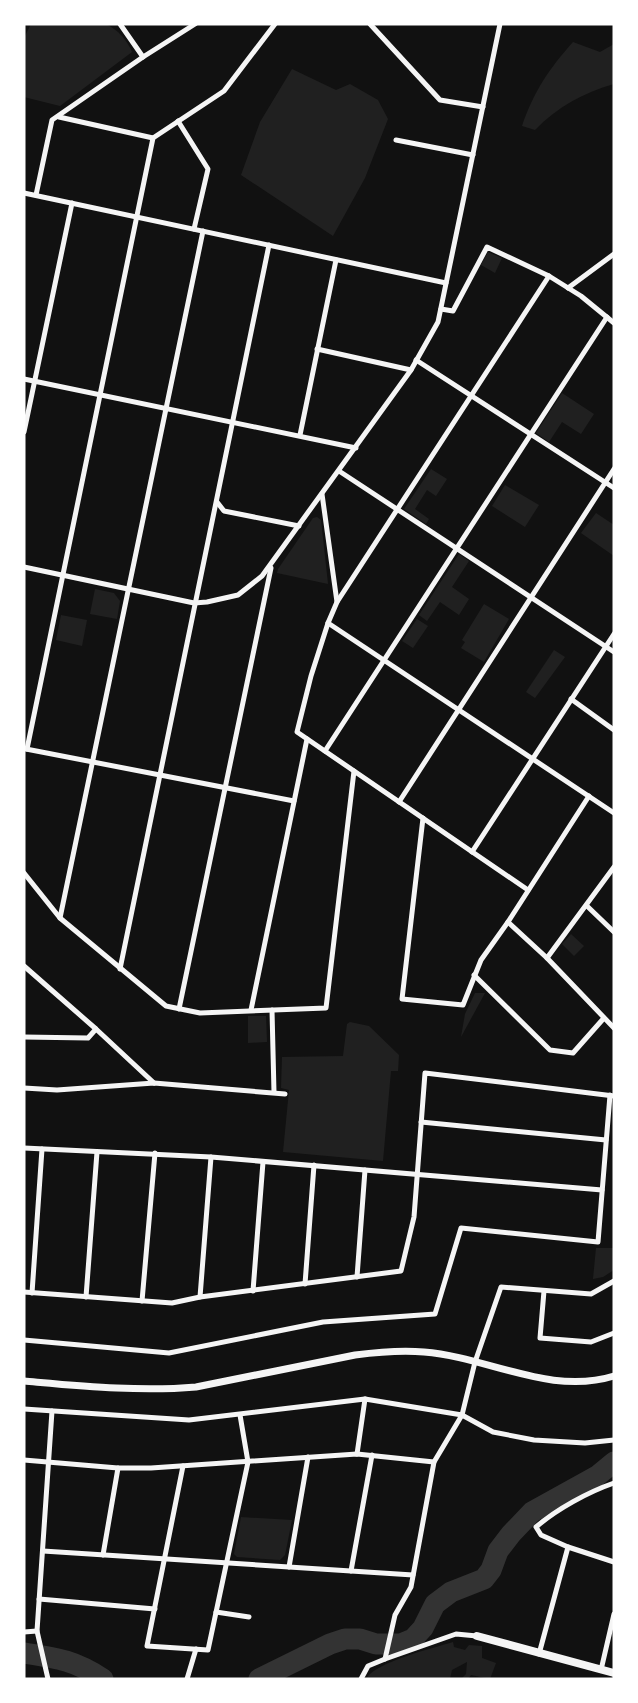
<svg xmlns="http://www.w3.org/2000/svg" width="638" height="1703" font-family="Cabin,sans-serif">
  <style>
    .green { fill: #202020 }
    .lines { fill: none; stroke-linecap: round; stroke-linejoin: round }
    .river { stroke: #333; stroke-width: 21 }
    .minor { stroke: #f5f5f5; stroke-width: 5 }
    .tertiary { stroke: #f5f5f5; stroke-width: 7 }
    .secondary { stroke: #f5f5f5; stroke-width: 8 }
  </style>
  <rect width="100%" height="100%" fill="#111"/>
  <!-- green -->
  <g class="green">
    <path d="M31,24H106C118,30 127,40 132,52L60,106L24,97V38Z"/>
    <path d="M573,42L600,52L614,44V84C583,93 557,107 535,130L522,126C534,91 549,69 573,42Z"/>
    <path d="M292,69L336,90L350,84L378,100L388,119L365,178L333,236L241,175L260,122Z"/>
    <path d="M488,252L502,258L495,273L481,265Z"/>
    <path d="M562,393L594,414L581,434L562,422L549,442L536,433Z"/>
    <path d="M431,469L447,479L436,496L427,490L415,509L429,519L426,524L404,509Z"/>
    <path d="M505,485L539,505L525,527L492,506Z"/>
    <path d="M596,513L614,525V556L581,533Z"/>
    <path d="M317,517L321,520L328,584L277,573L278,569L313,518Z"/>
    <path d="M459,554L469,561L452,587L469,599L459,615L440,602L427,621L419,615Z"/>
    <path d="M95,589L114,593L120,601L117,619L90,614Z"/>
    <path d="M484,604L509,619L484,662L461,648L465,642L462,640Z"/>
    <path d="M61,615L87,620L82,646L56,640Z"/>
    <path d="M417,619L428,626L413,648L402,641Z"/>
    <path d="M554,650L565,657L535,698L526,692Z"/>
    <path d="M571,934L584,946L574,956L562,944Z"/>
    <path d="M475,993H485L461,1037L465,1014Z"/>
    <path d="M248,1016H266L267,1042L248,1043Z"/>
    <path d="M350,1022L369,1026L399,1055L398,1071H391L383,1161L283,1152L289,1090L281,1088L282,1057L343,1056L347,1024Z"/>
    <path d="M596,1248H614V1270L603,1277L593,1279Z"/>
    <path d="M241,1517L292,1520L285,1555L280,1560L237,1557L234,1554Z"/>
    <path d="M453,1642L454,1647L465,1650L469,1645L482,1646V1658L496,1663L490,1679L471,1675L468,1679H461L466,1674L467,1662L452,1670L450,1679H366C375,1662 434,1648 453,1642Z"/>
  </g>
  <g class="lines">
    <!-- river -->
    <g class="river">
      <path d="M24,1653C57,1658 74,1660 103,1679"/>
      <path d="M259,1679L330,1644L345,1639H360L376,1644H401L413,1639L423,1628L435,1604L451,1592L484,1579L491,1570L498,1551L511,1534L532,1512L597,1476L614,1462"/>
    </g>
    <!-- minor -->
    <g class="minor">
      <path d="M120,24L143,57"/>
      <path d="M370,24L440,100L483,107"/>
      <path d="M59,117L153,138"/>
      <path d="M178,121L208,169L194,229"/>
      <path d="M396,140L473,155"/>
      <path d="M24,193L446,283"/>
      <path d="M36,195L52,120L143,57L195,24"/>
      <path d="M568,288L614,254"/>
      <path d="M441,309L453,311L487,247L549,276L581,296L614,323"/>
      <path d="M317,349L411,370"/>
      <path d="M416,360L614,488"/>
      <path d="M24,379L356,448"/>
      <path d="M24,432L72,203"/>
      <path d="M300,435L336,260"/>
      <path d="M339,471L614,652"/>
      <path d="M322,494L337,602L328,623L311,676L297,732L528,890"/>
      <path d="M217,502L224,511L299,526"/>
      <path d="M24,567L194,603L207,602L238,595L262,576L411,370L438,322L500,24"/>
      <path d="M337,602L549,276"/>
      <path d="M328,623L614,813"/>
      <path d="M571,699L614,730"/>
      <path d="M26,749L294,801"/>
      <path d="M27,749L153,138L224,91L275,24"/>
      <path d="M325,751L607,317"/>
      <path d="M399,802L614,469"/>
      <path d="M423,818L402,999L463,1005L481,960L508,922L589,796"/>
      <path d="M472,852L614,634"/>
      <path d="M24,873L60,918L166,1006L200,1013L326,1008L354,771"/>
      <path d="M587,906L614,932"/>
      <path d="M60,918L203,231"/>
      <path d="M508,922L547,958L614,1028"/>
      <path d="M547,958L614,867"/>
      <path d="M24,966L96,1029L154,1083"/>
      <path d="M120,969L269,245"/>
      <path d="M474,975L550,1050L573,1053L604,1018"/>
      <path d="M179,1009L271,568"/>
      <path d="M251,1010L307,739"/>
      <path d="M272,1010L274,1092"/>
      <path d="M24,1037L88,1038L96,1029"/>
      <path d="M24,1088L57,1090L154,1083L285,1094"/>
      <path d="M421,1122L606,1140"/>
      <path d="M24,1148L211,1157L602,1190"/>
      <path d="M357,1277L365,1170"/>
      <path d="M305,1284L314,1165"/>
      <path d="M253,1291L263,1162"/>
      <path d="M544,1291L540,1338L591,1342L614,1333"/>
      <path d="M24,1292L172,1303L200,1297L401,1271L414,1217L425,1073L614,1096"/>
      <path d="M32,1293L42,1149"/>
      <path d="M86,1297L97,1152"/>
      <path d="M200,1297L211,1157"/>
      <path d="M142,1301L155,1153"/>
      <path d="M24,1340L169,1353L323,1322L435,1314L461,1228L598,1242L610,1095"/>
      <path d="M24,1409L189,1420L365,1399L462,1415L493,1432L534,1440L585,1443L614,1440"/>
      <path d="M357,1454L365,1399"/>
      <path d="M24,1460L118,1468H151L357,1454L434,1462"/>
      <path d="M183,1466L147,1646L208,1650L248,1462L240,1415"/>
      <path d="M614,1483C588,1492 557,1509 536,1527L541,1535L568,1547L614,1562"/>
      <path d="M43,1551L413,1575"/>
      <path d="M103,1555L118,1468"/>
      <path d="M289,1567L308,1457"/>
      <path d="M351,1571L372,1455"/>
      <path d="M39,1599L155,1609"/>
      <path d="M216,1612L249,1617"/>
      <path d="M24,1632L37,1631"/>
      <path d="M539,1654L568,1547"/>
      <path d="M385,1659L395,1615L411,1587L434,1462L462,1415L475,1362L501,1287L591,1294L614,1281"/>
      <path d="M601,1670L614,1614"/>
      <path d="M48,1679L37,1631L52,1411"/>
      <path d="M187,1679L196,1649"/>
      <path d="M361,1679L368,1666L385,1659L456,1634L477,1636"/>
    </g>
    <!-- tertiary -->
    <path class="tertiary" d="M24,1381C81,1386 139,1392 196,1387L355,1355C378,1352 402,1350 424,1352C488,1357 550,1396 614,1376"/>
    <!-- secondary -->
    <path class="secondary" d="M477,1636L614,1673"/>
  </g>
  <!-- border -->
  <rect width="638" height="1703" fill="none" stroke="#ffffff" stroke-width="51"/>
</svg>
